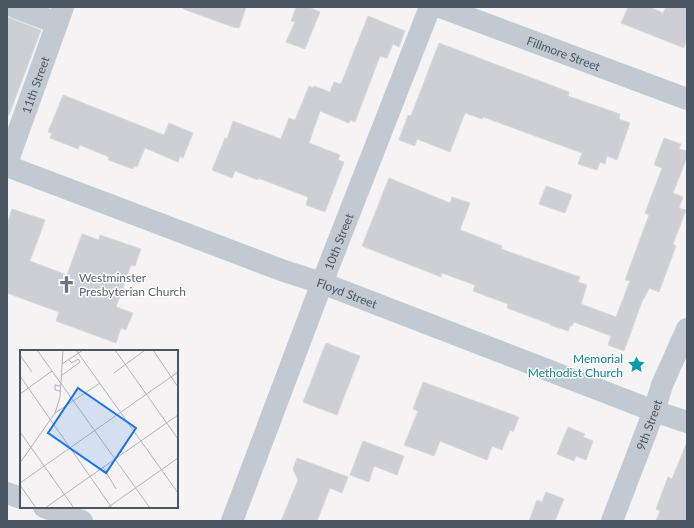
<svg xmlns="http://www.w3.org/2000/svg" width="694" height="528" font-family="Lato,sans-serif">
  <style>
    .building { fill: #cdcfd5; stroke: #d7d9de }
    .lines { fill: none; stroke-linecap: round; stroke-linejoin: round }
    .minor { stroke: #c1cad2; stroke-width: 22 }
    .labels { text-anchor: middle; dominant-baseline: central; stroke-width: 3; stroke-linejoin: round; paint-order: stroke }
    .street-label { font-size: 12px; fill: #4a5661; stroke: #fff }
    .worship-label { font-size: 12px; fill: #5b616d; stroke: #fff; text-anchor: start }
    .culture-label { font-size: 12px; fill: #0d838f; stroke: #fff; text-anchor: end }
    .inset-road { fill: none; stroke: #b1b4b9; stroke-width: 1 }
    .view { fill: #1a73e8; fill-opacity: 0.15; stroke: #1a73e8; stroke-width: 2 }
    .inset-edge { fill: none; stroke: #4a5661; stroke-width: 2 }
  </style>
  <rect width="100%" height="100%" fill="#f5f3f3"/>
  <!-- building -->
  <g class="building">
    <path d="M183,7H246L239,28L236,27V28L183,9Z"/>
    <path d="M296,7H308L320,12L305,49L286,42L295,22L291,21Z"/>
    <path d="M628,7H650L663,13L666,7H687V38L684,48L621,23Z"/>
    <path d="M368,16L405,31L399,47L393,44L387,58L380,56L355,122L350,120L349,123L320,111L309,143L340,155L338,160L344,162L325,212L306,205L308,197L258,178V180L235,171L232,178L212,170L225,138L227,139L233,121L281,139L289,118L295,120L309,86L313,88L314,86L330,92L334,82L341,84Z"/>
    <path d="M7,17L41,30L9,115H7Z"/>
    <path d="M439,43L569,92L568,96L620,114L619,119L630,123L617,160L607,156L605,164L600,162L597,170L578,164L582,153L483,117L482,119L465,113L450,152L417,139L415,146L399,140L408,115L411,116Z"/>
    <path d="M63,95L164,135L169,123L193,133L183,158L180,156L178,162L145,148L137,167L134,166L133,169L108,160L109,157L80,145L78,149L50,138L52,133L48,132Z"/>
    <path d="M664,138L681,144L679,149L687,151V157L673,193L683,197L679,208L686,210L673,244L676,246L659,292L649,288L644,299H643L624,351L608,345L611,336L574,322L572,326L571,325L568,331L550,325V324L507,308L508,304L473,291L475,285L442,273L441,277L362,246L389,178L450,203L452,197L470,203L460,230L502,246L501,249L580,277L578,282L587,285L581,304L616,317L630,281L625,280L649,215L645,213L662,168L654,165Z"/>
    <path d="M546,186L572,195L565,213L539,204Z"/>
    <path d="M12,209L45,220L30,261L67,275L82,234L99,240L100,235L141,249L135,266L131,265L116,307L133,313L126,330L121,328L116,343L56,321L59,312L7,293V224Z"/>
    <path d="M326,343L360,356L337,415L303,402Z"/>
    <path d="M423,382L519,417L513,432L510,430L502,450L492,446L487,460L440,441L434,456L404,445L418,411L413,409Z"/>
    <path d="M568,427L585,434L583,437L593,441L586,460L576,456L574,461L557,454Z"/>
    <path d="M363,441L404,456L397,475L374,466L369,482L350,475Z"/>
    <path d="M686,444H687V521H656L660,511L656,509L668,477L672,479Z"/>
    <path d="M297,458L348,477L342,493L330,488L317,521H281L298,480L293,469Z"/>
    <path d="M546,492L564,499L555,521H529L537,500L542,502Z"/>
  </g>
  <g class="lines">
    <!-- minor -->
    <g class="minor">
      <path d="M14,7L57,23"/>
      <path id="s1" d="M440,7L687,99"/>
      <path id="s2" d="M7,163L63,7"/>
      <path id="s3" d="M7,166L284,271L322,283L654,411L687,422"/>
      <path d="M7,493L21,498"/>
      <path d="M44,507L82,521"/>
      <path id="s4" d="M232,521L322,283L430,7"/>
      <path id="s5" d="M612,521L654,411L662,385L687,329"/>
    </g>
  </g>
  <!-- icons -->
  <defs>
    <symbol id="church-bare" viewBox="-9 -9 18 18"><path d="M-1.2-6h2.4v3.5h3.3v2.4h-3.3V6h-2.4V-.1h-3.3v-2.4h3.3Z" fill="#6b7280" stroke="#fff" stroke-width="2.5" paint-order="stroke"/></symbol>
    <symbol id="sight-bare" viewBox="-9 -9 18 18"><path d="M0-6L1.8-2.2L6-1.7L2.9 1.2L3.7 5.4L0 3.3L-3.7 5.4L-2.9 1.2L-6-1.7L-1.8-2.2Z" fill="#0f9aa8" stroke="#fff" stroke-width="2.5" paint-order="stroke"/></symbol>
  </defs>
  <g fill-rule="evenodd">
    <use href="#church-bare" x="54" y="272" width="25" height="25"/>
    <use href="#sight-bare" x="624" y="352" width="25" height="25"/>
  </g>
  <g class="labels">
    <!-- street labels -->
    <g class="street-label">
      <text stroke="none"><textPath href="#s1" startOffset="132">Fillmore Street</textPath></text>
      <text stroke="none"><textPath href="#s2" startOffset="83">11th Street</textPath></text>
      <text stroke="none"><textPath href="#s4" startOffset="299">10th Street</textPath></text>
      <text stroke="none"><textPath href="#s3" startOffset="363">Floyd Street</textPath></text>
      <text stroke="none"><textPath href="#s5" startOffset="103">9th Street</textPath></text>
    </g>
    <!-- worship labels -->
    <g class="worship-label">
      <text x="79" y="277">Westminster<tspan x="79" dy="14">Presbyterian Church</tspan></text>
    </g>
    <!-- culture labels -->
    <g class="culture-label">
      <text x="623" y="358">Memorial<tspan x="623" dy="14">Methodist Church</tspan></text>
    </g>
  </g>
  <!-- overview -->
  <g transform="translate(20 350)">
    <rect width="158" height="158" fill="#f5f3f3"/>
    <path class="inset-road" d="M17,0L130,158M56,0L158,143M95,0L158,89M133,0L158,37M0,5L12,22M42,14L63,0M94,23L125,0M0,26L92,158M41,26L60,12L58,9L52,13L49,10M40,41L35,40V35L40,36M0,44L32,21M35,63L80,33M0,82L54,158M0,113L35,63L40,47L43,0M83,117L96,139M0,133L158,22M0,135L16,158M25,158L158,65M87,158L158,108"/>
    <path class="view" d="M58,38L116,78L86,123L28,83Z"/>
    <rect width="158" height="158" class="inset-edge"/>
  </g>
  <!-- border -->
  <rect width="694" height="528" fill="none" stroke="#4a5661" stroke-width="16"/>
</svg>
